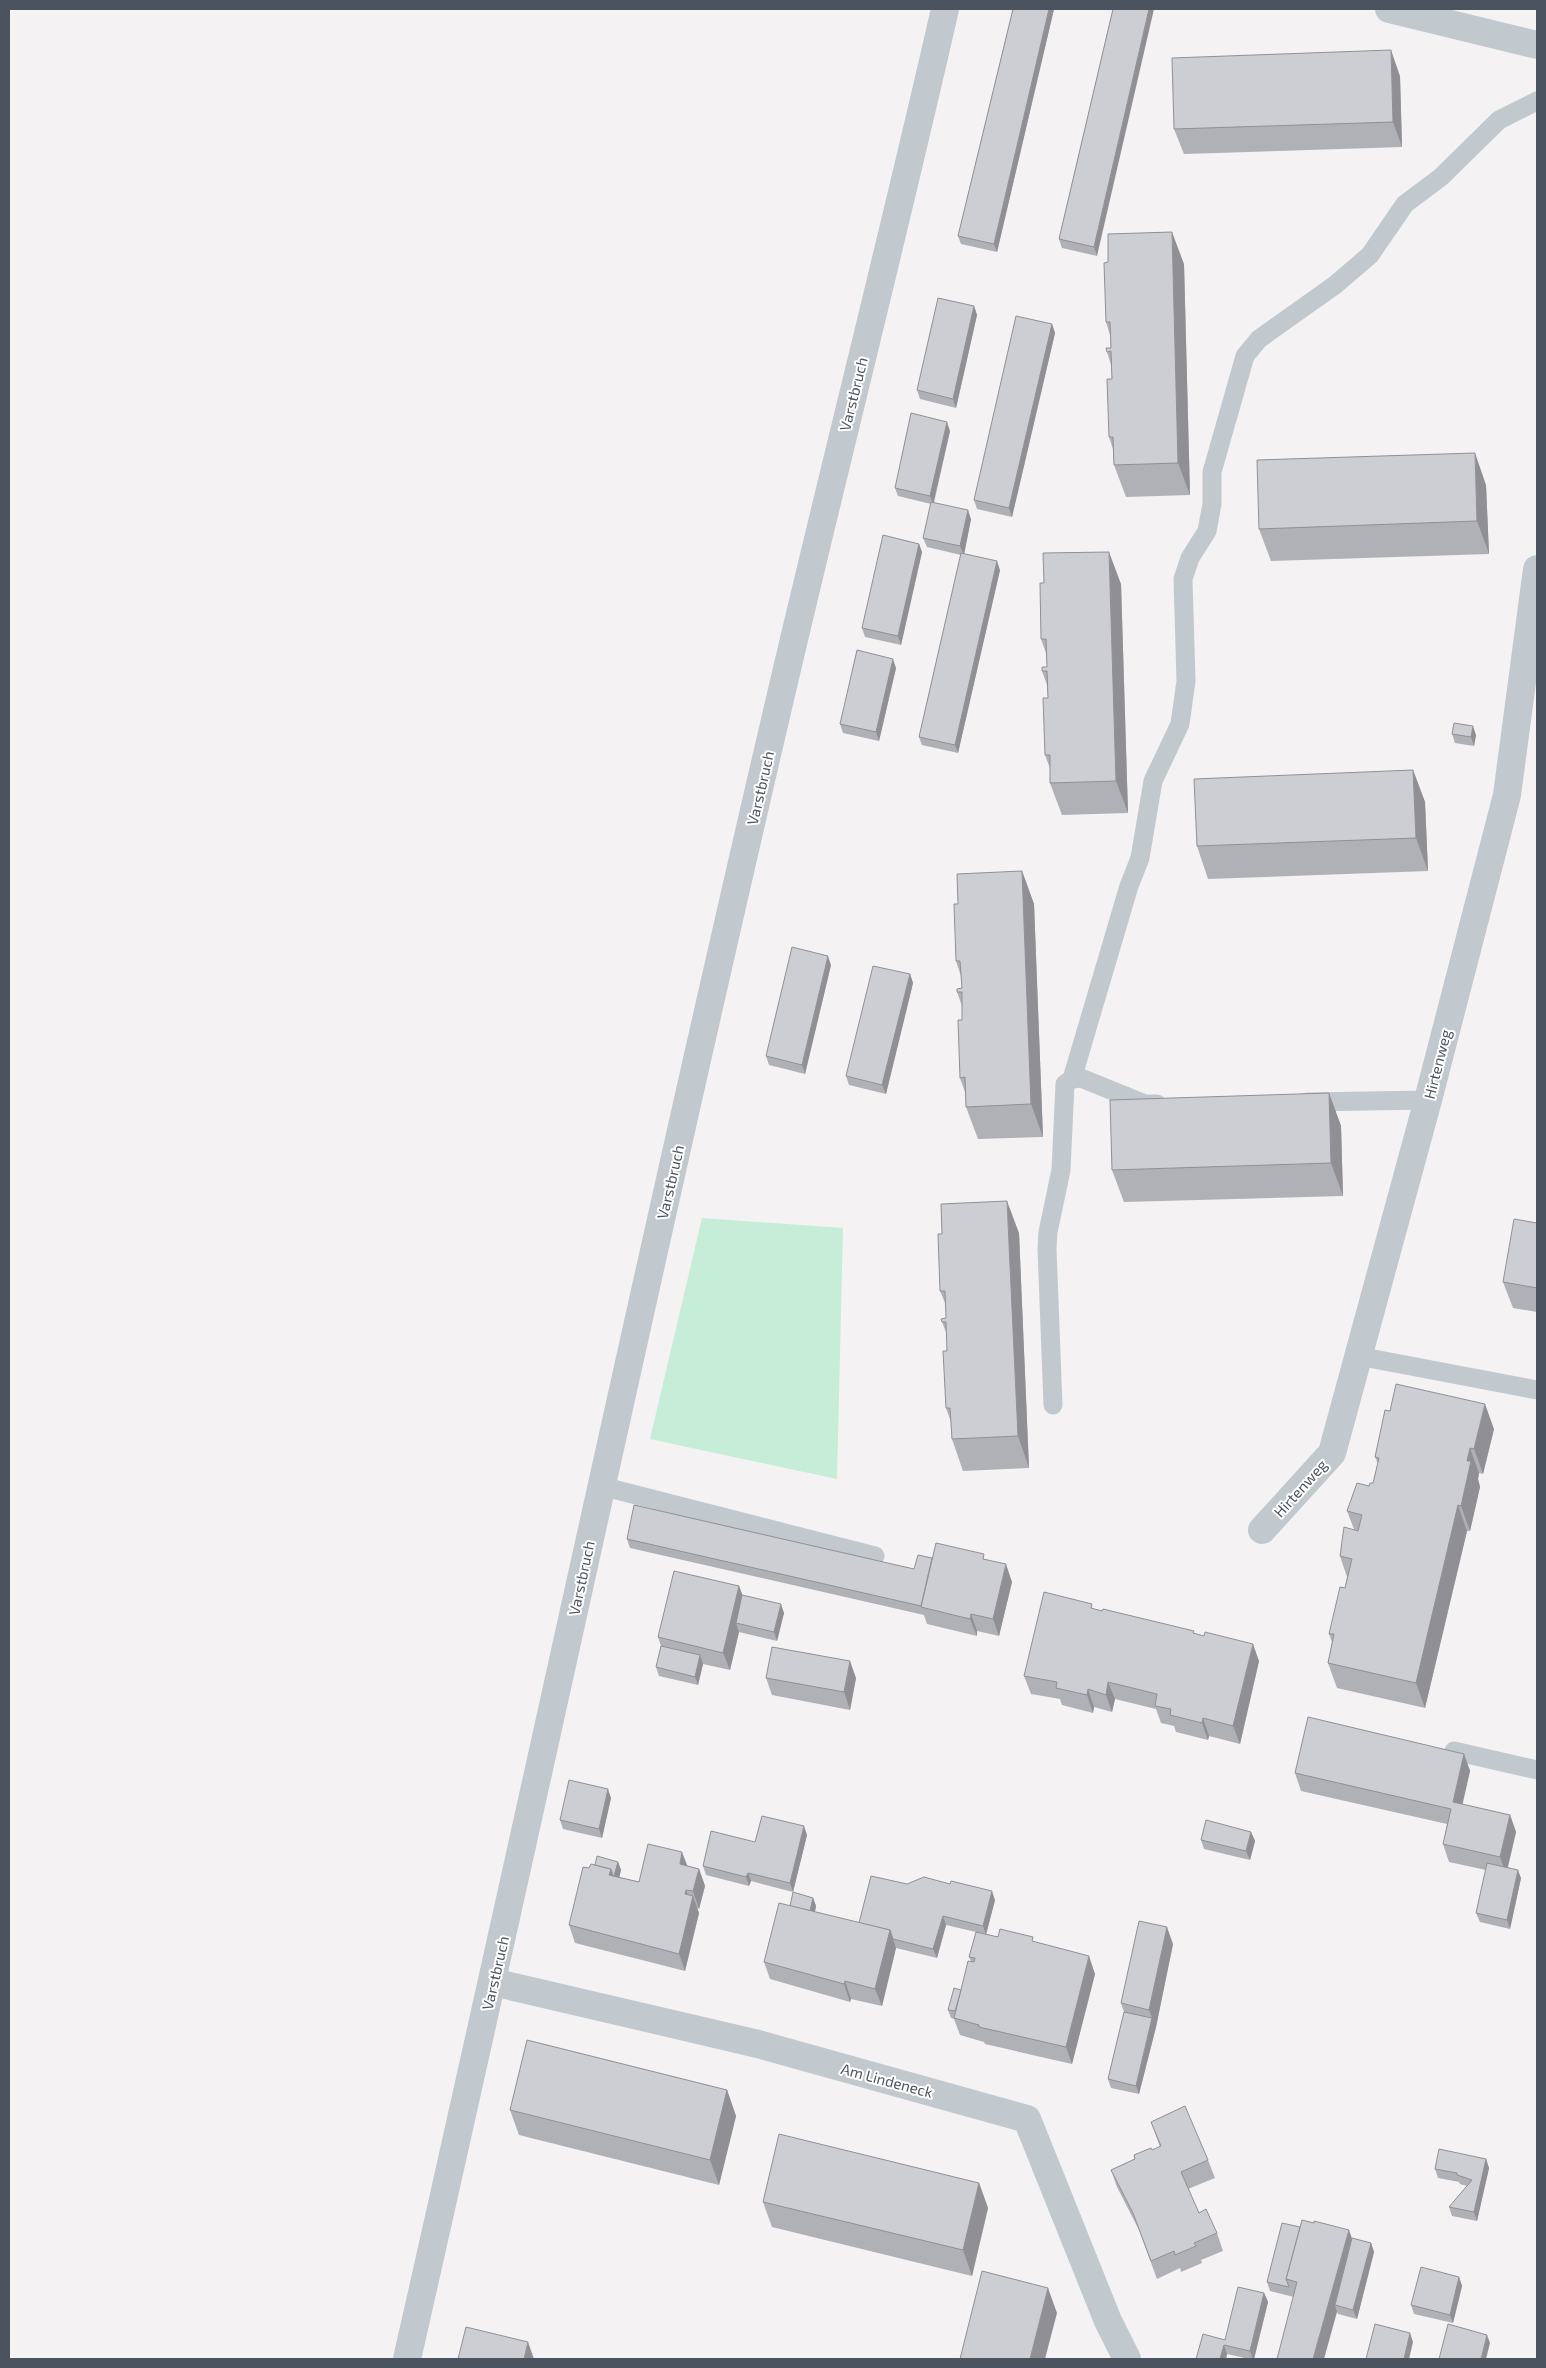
<svg xmlns="http://www.w3.org/2000/svg" width="1546" height="2368" font-family="'Exo 2',sans-serif">
  <style>
    .park { fill: #c6edd7 }
    .lines { fill: none; stroke-linecap: round; stroke-linejoin: round }
    .service { stroke: #c1c9cf; stroke-width: 19 }
    .minor { stroke: #c1c9cf; stroke-width: 28 }
    .wall { fill: #b0b1b6 }
    .shaded-wall { fill: #909094 }
    .building { fill: #cdced4; stroke: #909094 }
    .labels { text-anchor: middle; dominant-baseline: central; stroke-width: 4; stroke-linejoin: round; paint-order: stroke }
    .street-label { font-size: 15px; fill: #4b545e; stroke: #fff }
  </style>
  <rect width="100%" height="100%" fill="#f4f2f2"/>
  <!-- park -->
  <path class="park" d="M702,1218L843,1228L837,1479L650,1439Z"/>
  <g class="lines">
    <!-- service -->
    <g class="service">
      <path d="M1072,1079L1129,886L1140,858L1153,781L1180,724L1186,681L1183,579L1190,558L1207,531L1212,504V472L1245,356L1259,339L1335,285L1370,255L1405,204L1441,177L1499,120L1537,101"/>
      <path d="M1307,1102L1428,1100"/>
      <path d="M1358,1356L1537,1390"/>
      <path d="M1053,1405L1047,1249L1048,1232L1061,1170L1065,1084L1072,1079L1081,1078L1145,1104H1157"/>
      <path d="M601,1486L875,1556"/>
      <path d="M1454,1751L1537,1770"/>
    </g>
    <!-- minor -->
    <g class="minor">
      <path d="M1389,9L1537,45"/>
      <path d="M1262,1530L1332,1453L1428,1100L1507,795L1537,569"/>
      <path d="M493,1982L758,2044L1027,2119L1108,2321L1127,2359"/>
      <path d="M407,2359C535,1796 655,1231 787,669C839,448 895,229 945,9"/>
    </g>
  </g>
  <!-- wall -->
  <g class="wall">
    <path d="M1013,9H1054L997,252L961,244L958,236Z"/>
    <path d="M1113,9L1097,256L1062,248L1059,239Z"/>
    <path d="M1400,76L1402,147L1184,154L1174,129Z"/>
    <path d="M1184,264L1190,495L1126,497L1114,465L1113,449L1109,437L1112,379L1111,365L1107,352L1111,348L1110,335L1106,322Z"/>
    <path d="M974,306L977,315L956,408L920,399L917,390Z"/>
    <path d="M1052,324L1055,333L1012,517L977,509L974,500Z"/>
    <path d="M950,431L934,503L971,519L964,554L1000,570L958,753L922,745L919,737L961,555L927,547L923,538L931,504L898,496L895,488Z"/>
    <path d="M1486,485L1489,554L1271,561L1259,529Z"/>
    <path d="M919,544L922,552L901,645L865,637L862,628Z"/>
    <path d="M1121,584L1128,813L1062,815L1050,783V768L1045,755L1048,698L1047,685L1042,671L1047,667L1046,653L1041,639Z"/>
    <path d="M896,668L879,741L843,733L840,724Z"/>
    <path d="M1452,734L1476,735L1474,746L1455,743Z"/>
    <path d="M1413,770L1425,802L1428,871L1208,879L1197,846Z"/>
    <path d="M1022,871L1034,904L1043,1137L978,1139L966,1107L965,1092L960,1078L962,1020V1006L957,992L962,988L961,976L956,961L958,904Z"/>
    <path d="M831,965L805,1074L769,1065L766,1056Z"/>
    <path d="M910,974L913,983L886,1094L849,1085L846,1076Z"/>
    <path d="M1329,1093L1341,1126L1343,1196L1124,1202L1112,1170Z"/>
    <path d="M1537,1223V1312L1513,1308L1503,1282Z"/>
    <path d="M1019,1233L1029,1468L963,1471L952,1439L951,1422L946,1408L947,1351V1335L942,1322L946,1318V1305L940,1291Z"/>
    <path d="M1494,1429L1483,1474L1479,1473L1478,1479L1480,1487L1470,1531H1467L1425,1708L1337,1688L1328,1663L1332,1642L1329,1634L1345,1588L1347,1577L1340,1556L1354,1529L1347,1511L1369,1486L1373,1483L1378,1464L1375,1457Z"/>
    <path d="M627,1539L914,1569L932,1558L987,1560L1012,1582L999,1636L977,1631V1636L927,1624L924,1615L630,1548Z"/>
    <path d="M739,1586L742,1595L784,1613L777,1641L739,1632L730,1670L703,1664L698,1685L659,1676L656,1667L661,1646L658,1637Z"/>
    <path d="M1094,1609L1195,1634L1259,1661L1240,1744L1209,1736L1208,1740L1176,1732L1174,1726L1161,1723L1156,1709L1115,1699L1112,1712L1094,1707L1093,1713L1062,1705L1060,1699L1031,1694L1024,1676Z"/>
    <path d="M766,1678H856L850,1710L772,1695Z"/>
    <path d="M1464,1754L1470,1771L1462,1804L1510,1815L1516,1832L1508,1867L1521,1878L1510,1929L1480,1922L1476,1913L1486,1870L1449,1862L1443,1844L1447,1824L1301,1791L1295,1773Z"/>
    <path d="M611,1798L602,1838L563,1829L560,1820Z"/>
    <path d="M1251,1832L1255,1841L1250,1860L1204,1849L1201,1840Z"/>
    <path d="M807,1835L793,1892L751,1881L749,1886L706,1875L703,1866L755,1842Z"/>
    <path d="M618,1862L621,1870L619,1877L639,1882L687,1866L699,1869L705,1886L699,1909L697,1908L699,1913L685,1971L575,1943L569,1925L589,1868L595,1865Z"/>
    <path d="M907,1884L995,1900L986,1934L998,1937L1035,1942L1095,1974L1072,2064L985,2044L984,2042L960,2035L954,2019L951,2018L948,2010L961,1990L971,1961L969,1957L976,1932L946,1925L937,1958L896,1948L882,2006L851,1999L850,2002L770,1979L764,1962L790,1906L813,1898L816,1906L815,1912L859,1923Z"/>
    <path d="M1173,1944L1156,2027L1139,2094L1111,2088L1108,2079L1124,2012L1121,2003Z"/>
    <path d="M727,2090L736,2116L719,2185L519,2135L510,2110Z"/>
    <path d="M1151,2122L1208,2160L1215,2178L1188,2189L1199,2213L1217,2233L1223,2251L1201,2260L1202,2263L1181,2272L1180,2268L1157,2279L1139,2230L1117,2187L1111,2170L1160,2147Z"/>
    <path d="M1486,2159L1489,2168L1477,2221L1452,2216L1449,2207L1467,2186L1460,2184L1459,2182L1438,2178L1435,2169Z"/>
    <path d="M979,2183L988,2208L972,2276L772,2227L763,2202Z"/>
    <path d="M1300,2227L1352,2238L1371,2243L1374,2252L1357,2319L1338,2314L1337,2312L1294,2297L1270,2291L1267,2282Z"/>
    <path d="M1459,2277L1462,2286L1453,2323L1414,2314L1411,2305Z"/>
    <path d="M1264,2293L1268,2302L1254,2359H1249L1227,2354L1226,2359H1196L1225,2340Z"/>
  </g>
  <!-- shaded-wall -->
  <g class="shaded-wall">
    <path d="M1049,9H1054L997,252L994,244Z"/>
    <path d="M1149,9H1154L1097,256L1094,247Z"/>
    <path d="M1391,50L1400,76L1402,147L1393,122Z"/>
    <path d="M1172,232L1184,264L1190,495L1178,463Z"/>
    <path d="M974,306L977,315L956,408L953,399Z"/>
    <path d="M1052,324L1055,333L1012,517L1009,508Z"/>
    <path d="M947,422L950,431L933,504L930,496Z"/>
    <path d="M1475,453L1486,485L1489,554L1477,521Z"/>
    <path d="M968,510L971,519L964,555L960,546Z"/>
    <path d="M919,544L922,552L901,645L898,636Z"/>
    <path d="M1109,552L1121,584L1128,813L1116,781Z"/>
    <path d="M997,561L1000,570L958,753L955,745Z"/>
    <path d="M893,659L896,668L879,741L876,732Z"/>
    <path d="M1473,726L1476,735L1474,746L1471,737Z"/>
    <path d="M1413,770L1425,802L1428,871L1416,838Z"/>
    <path d="M1022,871L1034,904L1043,1137L1031,1104Z"/>
    <path d="M828,956L831,965L805,1074L802,1065Z"/>
    <path d="M910,974L913,983L886,1094L882,1085Z"/>
    <path d="M1329,1093L1341,1126L1343,1196L1331,1163Z"/>
    <path d="M1007,1201L1019,1233L1029,1468L1018,1436Z"/>
    <path d="M1485,1404L1494,1429L1483,1474L1474,1449Z"/>
    <path d="M1470,1448L1479,1473L1478,1479L1480,1487L1470,1531L1461,1506L1467,1461Z"/>
    <path d="M1458,1505L1467,1531L1425,1708L1416,1683Z"/>
    <path d="M1006,1564L1012,1582L999,1636L993,1619Z"/>
    <path d="M739,1586L746,1604L736,1623L739,1632L730,1670L723,1653Z"/>
    <path d="M781,1604L784,1613L777,1641L774,1632Z"/>
    <path d="M971,1614L977,1631V1636L970,1619Z"/>
    <path d="M1253,1644L1259,1661L1240,1744L1233,1726Z"/>
    <path d="M700,1655L703,1664L698,1685L695,1677Z"/>
    <path d="M850,1661L856,1678L850,1710L844,1692Z"/>
    <path d="M1108,1682L1115,1699L1112,1712L1106,1695Z"/>
    <path d="M1088,1689L1094,1707L1093,1713L1087,1695Z"/>
    <path d="M1203,1718L1209,1736L1208,1740L1202,1723Z"/>
    <path d="M1464,1754L1470,1771L1459,1820L1453,1802Z"/>
    <path d="M608,1789L611,1798L602,1838L599,1829Z"/>
    <path d="M1510,1815L1516,1832L1506,1874L1500,1857Z"/>
    <path d="M804,1826L807,1835L793,1892L790,1883Z"/>
    <path d="M1251,1832L1255,1841L1250,1860L1246,1851Z"/>
    <path d="M682,1852L689,1870L680,1864Z"/>
    <path d="M618,1862L621,1870L616,1892L609,1875L611,1869Z"/>
    <path d="M699,1869L705,1886L699,1909L693,1891Z"/>
    <path d="M1518,1870L1521,1878L1510,1929L1507,1920Z"/>
    <path d="M748,1873L751,1881L749,1886L746,1877Z"/>
    <path d="M686,1890L691,1903L693,1896L699,1913L685,1971L679,1954Z"/>
    <path d="M992,1891L995,1900L986,1935L983,1926Z"/>
    <path d="M813,1898L816,1906L812,1926L809,1918Z"/>
    <path d="M943,1916L946,1925L937,1958L933,1949Z"/>
    <path d="M1167,1927L1173,1944L1156,2027L1139,2094L1136,2086L1152,2018L1149,2010Z"/>
    <path d="M890,1930L896,1948L882,2006L875,1989Z"/>
    <path d="M1089,1956L1095,1974L1072,2064L1066,2047Z"/>
    <path d="M845,1981L851,1999L850,2002L844,1984Z"/>
    <path d="M727,2090L736,2116L719,2185L710,2160Z"/>
    <path d="M1486,2159L1489,2168L1477,2221L1474,2212Z"/>
    <path d="M979,2183L988,2208L972,2276L963,2250Z"/>
    <path d="M1349,2230L1355,2247L1335,2305L1337,2312L1324,2359H1313Z"/>
    <path d="M1371,2243L1374,2252L1357,2319L1353,2310Z"/>
    <path d="M1459,2277L1462,2286L1453,2323L1450,2315Z"/>
    <path d="M1048,2288L1057,2313L1045,2359H1030Z"/>
    <path d="M1264,2293L1268,2302L1254,2359H1253L1250,2351Z"/>
    <path d="M1410,2333L1413,2342L1409,2359H1404Z"/>
    <path d="M1487,2335L1490,2343L1486,2359H1481Z"/>
    <path d="M528,2342L534,2359H524Z"/>
    <path d="M1224,2345L1227,2354L1226,2359H1220Z"/>
  </g>
  <!-- building -->
  <g class="building">
    <path d="M1013,9H1049L994,244L958,236Z"/>
    <path d="M1113,9H1149L1094,247L1059,239Z"/>
    <path d="M1391,50L1393,122L1174,129L1172,58Z"/>
    <path d="M1172,232L1178,463L1114,465L1113,437H1109L1107,379H1112L1111,351L1107,352L1106,348H1111L1110,322H1106L1104,263L1108,262V234Z"/>
    <path d="M938,298L974,306L953,399L917,390Z"/>
    <path d="M1016,316L1052,324L1009,508L974,500Z"/>
    <path d="M911,413L947,422L930,496L895,488Z"/>
    <path d="M1475,453L1477,521L1259,529L1257,460Z"/>
    <path d="M931,502L968,510L960,546L923,538Z"/>
    <path d="M883,535L919,544L898,636L862,628Z"/>
    <path d="M1109,552L1116,781L1050,783V755H1045L1043,698H1048L1047,671H1042V667H1047L1046,639H1041L1040,583H1044L1043,553Z"/>
    <path d="M961,553L997,561L955,745L919,737Z"/>
    <path d="M857,650L893,659L876,732L840,724Z"/>
    <path d="M1454,723L1473,726L1471,737L1452,734Z"/>
    <path d="M1413,770L1416,838L1197,846L1194,779Z"/>
    <path d="M1022,871L1031,1104L966,1107L965,1077L960,1078L958,1020H962V992H957V989L962,988L960,961H956L954,904H958L957,874Z"/>
    <path d="M792,947L828,956L802,1065L766,1056Z"/>
    <path d="M873,966L910,974L882,1085L846,1076Z"/>
    <path d="M1329,1093L1331,1163L1112,1170L1110,1100Z"/>
    <path d="M1007,1201L1018,1436L952,1439L950,1408H946L943,1351H947L946,1322H942L941,1319L946,1318L945,1291H940L938,1234H942L941,1204Z"/>
    <path d="M1514,1219L1537,1223V1288L1503,1282Z"/>
    <path d="M1396,1384L1485,1404L1474,1449L1470,1448L1467,1461H1471L1461,1506L1458,1505L1416,1683L1328,1663L1334,1634H1329L1340,1587L1345,1588L1352,1559L1340,1556L1344,1527L1358,1531L1362,1515L1347,1511L1357,1483L1369,1486L1370,1483H1373L1379,1458L1375,1457L1385,1410L1390,1411Z"/>
    <path d="M634,1505L914,1569L918,1555L932,1558L921,1606L627,1539Z"/>
    <path d="M936,1543L984,1554L983,1559L1006,1564L993,1619L971,1614L970,1619L921,1607Z"/>
    <path d="M674,1571L739,1586L723,1653L658,1637Z"/>
    <path d="M1044,1592L1092,1604L1091,1608L1102,1611L1103,1609L1194,1631L1193,1633L1204,1636L1205,1632L1253,1644L1233,1726L1203,1718L1202,1723L1170,1715L1171,1709L1155,1706L1157,1694L1108,1682L1106,1695L1088,1689L1087,1695L1056,1688L1057,1682L1024,1676Z"/>
    <path d="M742,1595L781,1604L774,1632L736,1623Z"/>
    <path d="M661,1646L700,1655L695,1677L656,1667Z"/>
    <path d="M772,1647L850,1661L844,1692L766,1678Z"/>
    <path d="M1308,1717L1464,1754L1453,1802L1510,1815L1500,1857L1443,1844L1451,1809L1295,1773Z"/>
    <path d="M569,1780L608,1789L599,1829L560,1820Z"/>
    <path d="M762,1816L804,1826L790,1883L748,1873L746,1877L703,1866L711,1831L755,1842Z"/>
    <path d="M1206,1820L1251,1832L1246,1851L1201,1840Z"/>
    <path d="M648,1844L682,1852L680,1864L699,1869L693,1891L686,1890L685,1894L693,1896L679,1954L569,1925L583,1867L589,1868L591,1864L611,1869L609,1875L639,1882Z"/>
    <path d="M597,1856L618,1862L614,1876H613L611,1869L595,1865Z"/>
    <path d="M1487,1863L1518,1870L1507,1920L1476,1913Z"/>
    <path d="M871,1876L907,1884L924,1877L950,1884L951,1881L992,1891L983,1926L943,1916L933,1949L893,1939L890,1930L859,1923Z"/>
    <path d="M793,1892L813,1898L810,1911L790,1906Z"/>
    <path d="M779,1903L890,1930L875,1989L845,1981L844,1984L764,1962Z"/>
    <path d="M1139,1921L1167,1927L1149,2010L1121,2003Z"/>
    <path d="M1000,1929L1033,1937L1032,1941L1089,1956L1066,2047L979,2027V2025L954,2018L968,1961L974,1962L975,1958L969,1957L976,1932L998,1937Z"/>
    <path d="M954,1988L961,1990L955,2011L948,2010Z"/>
    <path d="M1124,2012L1152,2018L1136,2086L1108,2079Z"/>
    <path d="M527,2040L727,2090L710,2160L510,2110Z"/>
    <path d="M1185,2106L1208,2160L1181,2172L1199,2213L1206,2209L1217,2233L1194,2243L1196,2246L1175,2255L1174,2251L1151,2261L1133,2213L1111,2170L1135,2159L1134,2155L1151,2148L1152,2150L1161,2146L1151,2122Z"/>
    <path d="M779,2134L979,2183L963,2250L763,2202Z"/>
    <path d="M1439,2149L1486,2159L1474,2212L1449,2207L1472,2180L1457,2175V2173L1435,2169Z"/>
    <path d="M1302,2220L1314,2223V2221L1349,2230L1313,2359H1277L1297,2282L1286,2279Z"/>
    <path d="M1282,2223L1300,2227L1286,2279L1289,2287L1267,2282Z"/>
    <path d="M1352,2238L1371,2243L1353,2310L1335,2305Z"/>
    <path d="M1421,2267L1459,2277L1450,2315L1411,2305Z"/>
    <path d="M982,2271L1048,2288L1030,2359H960Z"/>
    <path d="M1238,2287L1264,2293L1250,2351L1224,2345L1220,2359H1196L1203,2334L1225,2340Z"/>
    <path d="M1375,2324L1410,2333L1404,2359H1366Z"/>
    <path d="M1448,2324L1487,2335L1481,2359H1439Z"/>
    <path d="M466,2327L528,2342L524,2359H458Z"/>
  </g>
  <g class="labels">
    <!-- street labels -->
    <g class="street-label">
      <text transform="translate(853 394) rotate(-76)">Varstbruch</text>
      <text transform="translate(760 788) rotate(-77)">Varstbruch</text>
      <text transform="translate(1437 1064) rotate(-76)">Hirtenweg</text>
      <text transform="translate(670 1182) rotate(-77)">Varstbruch</text>
      <text transform="translate(1300 1488) rotate(-48)">Hirtenweg</text>
      <text transform="translate(581 1578) rotate(-78)">Varstbruch</text>
      <text transform="translate(495 1973) rotate(-77)">Varstbruch</text>
      <text transform="translate(887 2080) rotate(15)">Am Lindeneck</text>
    </g>
  </g>
  <!-- border -->
  <rect width="1546" height="2368" fill="none" stroke="#4b545e" stroke-width="20"/>
</svg>
